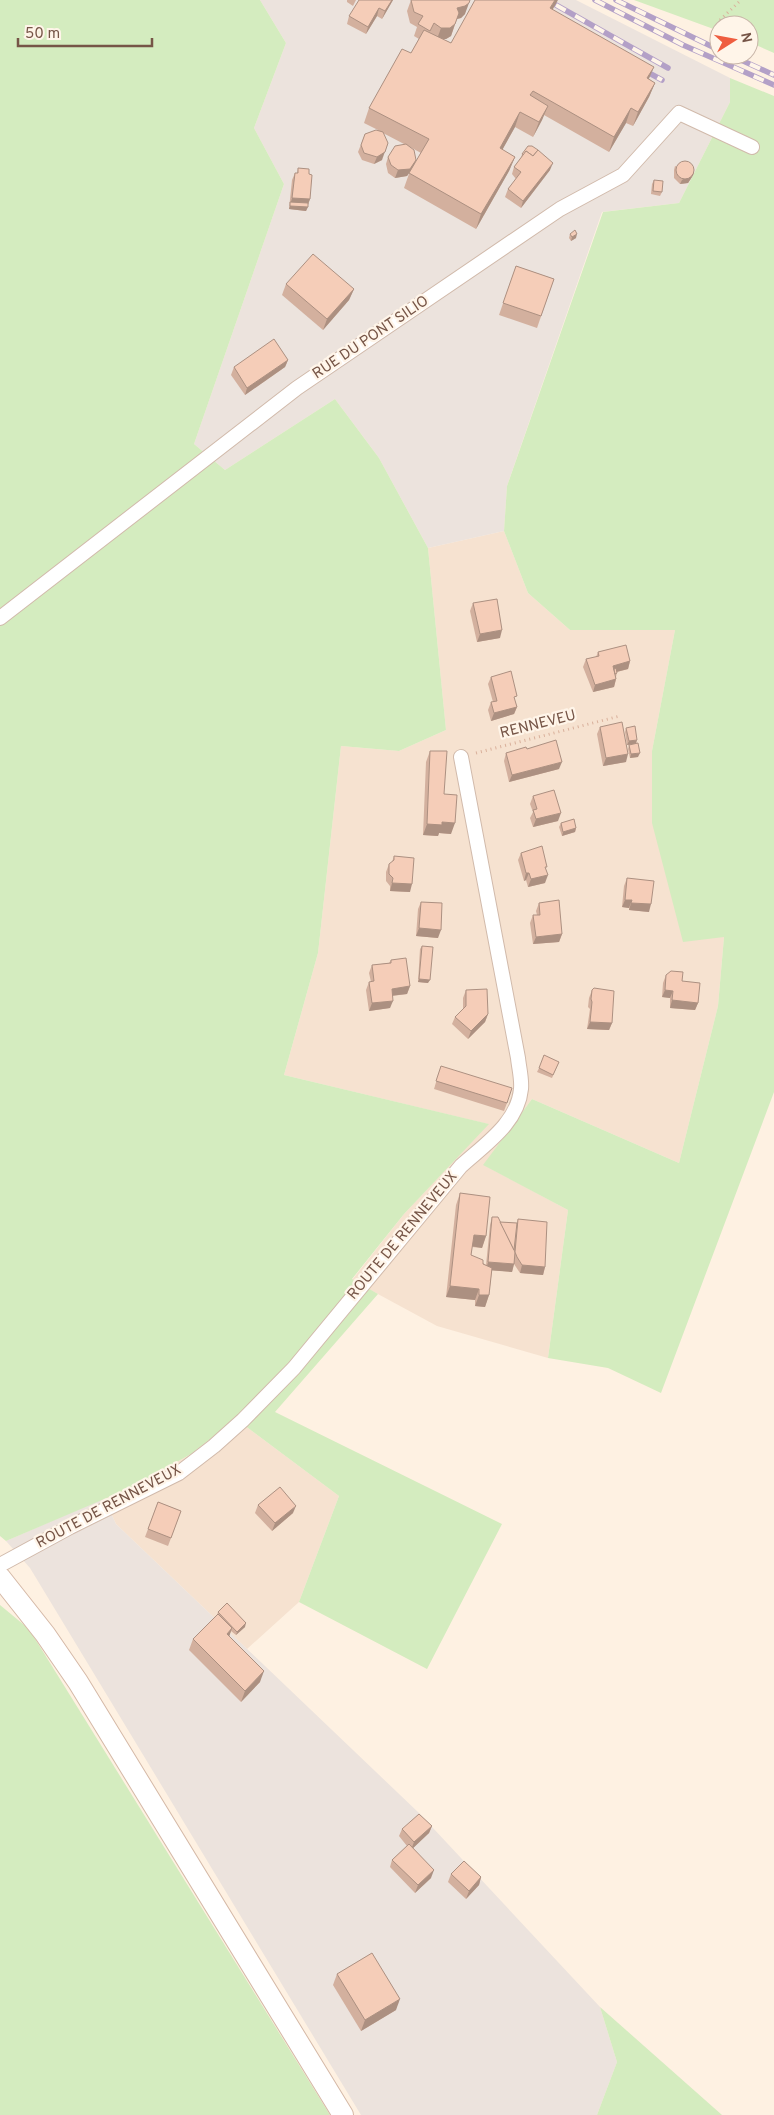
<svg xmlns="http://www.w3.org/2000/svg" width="774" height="2115" font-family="Overpass,sans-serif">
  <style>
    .residential { fill: #f6e2d0 }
    .industrial { fill: #ece3dd }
    .green { fill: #d4ecbf }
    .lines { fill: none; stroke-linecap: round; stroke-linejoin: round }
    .street-casing { stroke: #d1baab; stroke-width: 16 }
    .secondary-casing { stroke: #d5b9a7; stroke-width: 22 }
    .path { stroke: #d9b09b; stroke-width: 3; stroke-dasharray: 1 4; stroke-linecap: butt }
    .street { stroke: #fff; stroke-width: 14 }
    .secondary { stroke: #fff; stroke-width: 20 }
    .rail-casing { stroke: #b3a0c7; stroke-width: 5.5 }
    .rail { stroke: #fff5e9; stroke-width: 4; stroke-dasharray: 11; stroke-linecap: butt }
    .wall { fill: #d3b09e; fill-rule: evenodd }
    .shaded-wall { fill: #ac9081 }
    .building { fill: #f5cdb8; stroke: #ac9081 }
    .labels { text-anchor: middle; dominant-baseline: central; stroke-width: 4.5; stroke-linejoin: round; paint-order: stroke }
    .street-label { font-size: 15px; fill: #765547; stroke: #fff5e9 }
  </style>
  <rect width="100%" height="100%" fill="#fef1e2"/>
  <!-- residential -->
  <g class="residential">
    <path d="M504,531L528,593L570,630H675L652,751L724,937L718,1006L679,1163L532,1099L484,1165L568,1210L548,1358L437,1326L352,1280L404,1214L488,1124L284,1075L318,953L341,746L399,751L446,730L428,548Z"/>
    <path d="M236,1419L339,1496L299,1602L247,1649L116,1524L104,1498L130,1488L191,1454Z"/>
  </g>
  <!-- industrial -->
  <g class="industrial">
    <path d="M260,0H576L730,78V102L679,203L602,212L507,486L504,531L428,548L379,458L335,399L225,470L194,444L284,184L254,128L286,43Z"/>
    <path d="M104,1498L116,1524L419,1813L600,2007L617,2062L597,2115H361L30,1568L6,1541Z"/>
  </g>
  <!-- green -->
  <g class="green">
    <path d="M0,0H260L286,43L254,128L284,184L194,444L225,470L335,399L379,458L428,548L446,730L399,751L341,746L318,953L284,1075L489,1124L404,1214L352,1279L378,1294L275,1412L502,1524L427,1669L299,1602L339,1496L236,1419L191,1454L130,1488L6,1541L0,1536Z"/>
    <path d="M634,0H774V53L749,42V25H719V31Z"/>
    <path d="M730,78L774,96V1092L661,1393L608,1368L548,1358L568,1210L483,1165L532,1099L679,1163L718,1006L724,937L683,942L652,823V751L675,630H570L528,593L504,531L507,486L603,212L679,203L730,102Z"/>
    <path d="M0,1605L29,1629L330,2115H0Z"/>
    <path d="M600,2007L722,2115H597L617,2062Z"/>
  </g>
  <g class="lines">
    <defs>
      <g id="street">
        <path d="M0,618L297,388L560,209L623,175L679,113L752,147"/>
        <path d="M0,1565L70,1527L179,1473L214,1446L243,1420L294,1368L461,1166C484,1145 518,1123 521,1089C522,1079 519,1068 518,1058L461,757"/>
      </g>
      <path id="secondary" d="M0,1577L45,1634L78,1682L343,2115"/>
    </defs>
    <!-- street casing -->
    <use href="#street" class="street-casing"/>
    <!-- secondary casing -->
    <use href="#secondary" class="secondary-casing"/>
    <!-- path -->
    <g class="path">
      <path d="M720,20L741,0"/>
      <path d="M476,753L620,716"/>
    </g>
    <!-- street -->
    <use href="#street" class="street"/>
    <!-- secondary -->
    <use href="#secondary" class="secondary"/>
    <defs>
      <g id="rail">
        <path d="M595,0L683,45L774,85"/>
        <path d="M616,0L719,50"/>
        <path d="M556,5L668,68"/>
        <path d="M730,55L774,75"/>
        <path d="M638,67L662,80"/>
      </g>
    </defs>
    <!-- rail casing -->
    <use href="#rail" class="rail-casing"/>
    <!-- rail -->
    <use href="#rail" class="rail"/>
  </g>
  <!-- wall -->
  <g class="wall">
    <path d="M347,0H356L353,6L347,2Z"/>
    <path d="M393,0L382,19L377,16L366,34L347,24L349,16Z"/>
    <path d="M411,0L465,14L461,18L457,19L451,36L446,39H443L451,43L553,10L649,79L655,83L649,97L633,126L626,123L609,152L544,115L542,120L533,137L515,127L502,150L515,157L509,171L476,229L404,188L410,171L407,176L395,178L388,173L386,164L388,157L404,144L383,133L382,160L374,164L362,160L358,152L365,134L378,130L364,123L369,108L411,53L419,39L414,36L417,27L410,23L407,11ZM410,147L421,153L414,166L416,160Z"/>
    <path d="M522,154L550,170L521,208L505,197L508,189L516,179L512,174L514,167L521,158Z"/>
    <path d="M675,166L694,173L692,177L688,183L680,184L674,178V170Z"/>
    <path d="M298,168L310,199L306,211L289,209L292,180L295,173H297Z"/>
    <path d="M654,180L662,192L660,196L651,194L652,184Z"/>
    <path d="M570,234L576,238L571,241L569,238Z"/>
    <path d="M516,266L554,279L537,328L499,315Z"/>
    <path d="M286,284L354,289L349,300L323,330L282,295Z"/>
    <path d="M288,360L285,367L245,395L231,375L234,367Z"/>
    <path d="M473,603L500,638L477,642L470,611Z"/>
    <path d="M598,652L630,661L628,669L617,672L616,677V679L614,687L593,692L583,667L586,659L596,657Z"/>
    <path d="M491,677L515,702L517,707L514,714L491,721L488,710L491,702H493L488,684Z"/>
    <path d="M600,727L626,762L603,766L597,734Z"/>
    <path d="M626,728L636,744L627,745L625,732Z"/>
    <path d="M629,745L638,757L630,758L628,749Z"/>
    <path d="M527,749L559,769L509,782L504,761L506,753Z"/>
    <path d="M430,751L444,794L451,834L439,833L438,836L423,835L426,762Z"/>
    <path d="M533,796L558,821L533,827L530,818L533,812L530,804Z"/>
    <path d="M561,823L576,828L575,832L562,836L559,827Z"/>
    <path d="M521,853L546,870L545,883L528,887L526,880L524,881L518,860Z"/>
    <path d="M394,856L410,892L390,891V886L386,881V872L389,864L392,862Z"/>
    <path d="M627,878L649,912L629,910V908L622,907L624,886Z"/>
    <path d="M421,902L438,938L416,936L418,909Z"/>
    <path d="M539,903L562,934L559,942L533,944L530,923L533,915H537L536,911Z"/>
    <path d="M422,946L428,983L418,982L420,949Z"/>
    <path d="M391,960L410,986L407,994L392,996L390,1008L369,1011L366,990L369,982H371L369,973L372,965L389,963Z"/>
    <path d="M666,975L682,981L698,1003L695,1010L670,1008V998L662,997L663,983Z"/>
    <path d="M466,990L488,1014L485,1022L468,1039L452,1024L455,1017L463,1009V998Z"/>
    <path d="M592,990L612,1023L609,1030L587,1029L590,1009L588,1007L589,998Z"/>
    <path d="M559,1062L552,1078L537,1072L539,1068Z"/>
    <path d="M441,1066L507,1103L504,1111L434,1089Z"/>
    <path d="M460,1193L486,1236L482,1248L472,1247L471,1255L486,1265L490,1225L492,1217L500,1222L517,1223L518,1219L545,1267L543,1275L520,1273L514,1264L512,1272L492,1270L489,1295L485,1307L475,1306V1300L446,1297L456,1205Z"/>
    <path d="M158,1502L181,1511L168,1546L145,1537Z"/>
    <path d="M258,1505L293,1513L272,1531L255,1513Z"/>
    <path d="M218,1612L245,1627L236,1635L231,1631L229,1636L260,1682L241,1702L189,1650L193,1639L217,1615Z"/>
    <path d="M432,1826L429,1833L413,1848L431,1878L415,1893L390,1867L392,1860L407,1846L399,1836L402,1829Z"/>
    <path d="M451,1874L481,1877L479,1885L466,1899L448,1882Z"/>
    <path d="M337,1974L396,2010L361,2031L333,1985Z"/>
  </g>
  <!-- shaded-wall -->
  <g class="shaded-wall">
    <path d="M392,0H393L382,19L385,11Z"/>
    <path d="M555,0H558L545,23L550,8Z"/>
    <path d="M469,3L465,14L461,18L452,20L457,8Z"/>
    <path d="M379,8L377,16L366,34L368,27Z"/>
    <path d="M455,24L451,36L446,39H437L441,28Z"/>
    <path d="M654,67L648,81L647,78Z"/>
    <path d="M655,83L649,97L633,126L638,112Z"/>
    <path d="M548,106L542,120L533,137L539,122Z"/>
    <path d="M631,108L626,123L609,152L614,137Z"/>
    <path d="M520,112L515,127L495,163L500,148Z"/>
    <path d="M388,143L382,160L374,164L377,157Z"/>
    <path d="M515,157L509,171L476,229L481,214Z"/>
    <path d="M416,160L413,168L407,176L395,178L398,170Z"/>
    <path d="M553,163L550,170L521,208L523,201Z"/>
    <path d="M694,173L692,177L688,183L680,184L682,180Z"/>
    <path d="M292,198L310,199L307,207H308L306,211L289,209Z"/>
    <path d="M577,234L576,238L571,241L572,237Z"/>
    <path d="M354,289L349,300L323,330L327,319Z"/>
    <path d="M288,360L285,367L245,395L247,388Z"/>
    <path d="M502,630L500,638L477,642L480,634Z"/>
    <path d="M630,661L628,669L612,673L613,666Z"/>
    <path d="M616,679L614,687L593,692L595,685Z"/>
    <path d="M517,707L514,714L491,721L494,713Z"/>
    <path d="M637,740L636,744L627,745L629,741Z"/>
    <path d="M640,753L638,757L630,758L631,754Z"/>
    <path d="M628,754L626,762L603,766L606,758Z"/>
    <path d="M562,762L559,769L509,782L512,775Z"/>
    <path d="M561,813L558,821L533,827L536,819Z"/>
    <path d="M442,822L455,823L451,834L439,833L438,836L423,835L427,824Z"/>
    <path d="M576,828L575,832L562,836L563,832Z"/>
    <path d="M526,873H529L526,880L524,881Z"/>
    <path d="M548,875L545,883L528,887L531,879Z"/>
    <path d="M392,883L412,884L410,892L390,891Z"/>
    <path d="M625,900H632L629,908L622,907Z"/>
    <path d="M631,903L651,904L649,912L629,910Z"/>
    <path d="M419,928L441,930L438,938L416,936Z"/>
    <path d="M562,934L559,942L533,944L536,937Z"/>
    <path d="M419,979L430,980L428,983L418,982Z"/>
    <path d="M410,986L407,994L389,996L392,989Z"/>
    <path d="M665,990L673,991L670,998L662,997Z"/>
    <path d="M672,1000L698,1003L695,1010L670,1008Z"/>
    <path d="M393,1001L390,1008L369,1011L372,1003Z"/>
    <path d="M488,1014L485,1022L468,1039L471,1031Z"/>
    <path d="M590,1022L612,1023L609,1030L587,1029Z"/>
    <path d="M474,1235L486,1236L482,1248L470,1246Z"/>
    <path d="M488,1262L514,1264L512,1272L486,1270Z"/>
    <path d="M522,1265L545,1267L543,1275L520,1273Z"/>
    <path d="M450,1286L479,1289L475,1300L446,1297Z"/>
    <path d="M479,1295H489L485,1307L475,1306Z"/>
    <path d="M296,1506L293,1513L272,1531L275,1523Z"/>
    <path d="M246,1623L245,1627L236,1635L237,1632Z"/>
    <path d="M232,1628L228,1640L227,1634Z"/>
    <path d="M264,1671L260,1682L241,1702L245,1691Z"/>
    <path d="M432,1826L429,1833L411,1850L414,1842Z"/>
    <path d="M434,1870L431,1878L415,1893L418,1885Z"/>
    <path d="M481,1877L479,1885L466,1899L469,1891Z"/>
    <path d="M400,1999L396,2010L361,2031L365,2020Z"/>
  </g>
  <!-- building -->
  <g class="building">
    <path d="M359,0H392L385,11L379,8L368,27L349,16Z"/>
    <path d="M411,0H470L469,3L465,6L457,8L459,13L455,24L450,28H441L434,23L430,31L418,24L423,16L414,12Z"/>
    <path d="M475,0H555L550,8L654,67L647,78L655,83L638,112L631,108L614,137L533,91L530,95L548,106L539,122L520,112L500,148L515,157L481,214L409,173L429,139L369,108L402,49L411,53L424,30L451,43Z"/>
    <path d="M376,130L383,132L388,143L385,152L377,157L364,153L361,145L365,134Z"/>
    <path d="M406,144L414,150L416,160L410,169L398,170L391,165L388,157L395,146Z"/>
    <path d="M528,146H532L538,150L533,156L526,151L524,155L522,154Z"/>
    <path d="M538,150L553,163L523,201L508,189L521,172L514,167L526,151L533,156Z"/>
    <circle cx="685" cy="170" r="9"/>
    <path d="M298,168L309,169V174L312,175L310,199L292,198L295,173H298Z"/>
    <path d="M654,180L663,181L662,192L653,191Z"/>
    <path d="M290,202L308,203V207L290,206Z"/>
    <path d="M575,230L577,234L572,237L570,234Z"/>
    <path d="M313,254L354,289L327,319L286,284Z"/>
    <path d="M516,266L554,279L541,316L503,303Z"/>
    <path d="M274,339L288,360L247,388L234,367Z"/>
    <path d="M497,599L502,630L480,634L473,603Z"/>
    <path d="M626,645L630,661L613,666L616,679L595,685L586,659L599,656L598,652Z"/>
    <path d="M616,668L617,673L615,674L614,669Z"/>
    <path d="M511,671L517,696L514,697L517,707L494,713L491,702L497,701L491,677Z"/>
    <path d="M622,722L628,754L606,758L600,727Z"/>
    <path d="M635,726L637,740L629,741L626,728Z"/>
    <path d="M556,740L562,762L512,775L506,753L526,747L527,749Z"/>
    <path d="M638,743L640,753L631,754L629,745Z"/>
    <path d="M430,751H447L444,794L457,795L455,823L442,822V825L427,824Z"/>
    <path d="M554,790L561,813L536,819L533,810L537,809L533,796Z"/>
    <path d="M574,819L576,828L563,832L561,823Z"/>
    <path d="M542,846L547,867H545L548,875L531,879L529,873H526L521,853Z"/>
    <path d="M394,856L414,858L412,884L392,883L393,878L389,874V864L394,860Z"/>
    <path d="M627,878L654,881L651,904L631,903L632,900H625Z"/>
    <path d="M559,900L562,934L536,937L533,915H540L539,903Z"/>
    <path d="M421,902L442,903L441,930L419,928Z"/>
    <path d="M422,946L433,947L430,980L419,979Z"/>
    <path d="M406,958L410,986L392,989L393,1001L372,1003L369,982L374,981L372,965L391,963V960Z"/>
    <path d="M671,971L683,972L682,981L700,983L698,1003L672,1000L673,991L665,990L666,975Z"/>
    <path d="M594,988L614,991L612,1023L590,1022L592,1002L591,999L592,990Z"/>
    <path d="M487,989L488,1014L471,1031L455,1017L466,1006V990Z"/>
    <path d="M544,1055L559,1062L553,1075L539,1068Z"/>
    <path d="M441,1066L512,1088L507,1103L436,1081Z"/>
    <path d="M460,1193L490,1197L486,1236L474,1235L471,1255L483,1260V1264L492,1268L489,1295H479V1289L450,1286Z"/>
    <path d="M492,1217H498L515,1252L514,1264L488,1262Z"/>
    <path d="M518,1219L547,1222L545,1267L522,1265L517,1257L515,1252Z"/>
    <path d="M500,1222L517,1223L514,1250Z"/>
    <path d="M280,1487L296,1506L275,1523L258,1505Z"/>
    <path d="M158,1502L181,1511L171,1538L148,1529Z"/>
    <path d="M227,1603L246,1623L237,1632L218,1612Z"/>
    <path d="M218,1614L232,1628L227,1634L264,1671L245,1691L193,1639Z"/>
    <path d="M419,1814L432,1826L414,1842L402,1829Z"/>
    <path d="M409,1844L434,1870L418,1885L392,1860Z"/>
    <path d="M464,1861L481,1877L469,1891L451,1874Z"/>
    <path d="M372,1953L400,1999L365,2020L337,1974Z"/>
  </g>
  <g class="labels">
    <!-- street labels -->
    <g class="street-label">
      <text transform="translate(371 338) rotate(-34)">RUE DU PONT SILIO</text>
      <text transform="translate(538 725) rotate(-14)">RENNEVEU</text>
      <text transform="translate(403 1236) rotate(-50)">ROUTE DE RENNEVEUX</text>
      <text transform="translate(109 1507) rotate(-28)">ROUTE DE RENNEVEUX</text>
    </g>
  </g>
  <!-- north arrow -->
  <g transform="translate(734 40) rotate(79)"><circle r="24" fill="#fff5e9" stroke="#c8b5a8"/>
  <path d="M0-4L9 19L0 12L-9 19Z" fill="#ef5d3f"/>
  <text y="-8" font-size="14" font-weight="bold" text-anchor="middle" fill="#765547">N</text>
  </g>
  <!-- scale -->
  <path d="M18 38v8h134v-8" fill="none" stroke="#765547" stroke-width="2.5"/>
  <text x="25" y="38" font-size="15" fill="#765547" stroke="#fff5e9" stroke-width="4" paint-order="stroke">50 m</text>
</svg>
